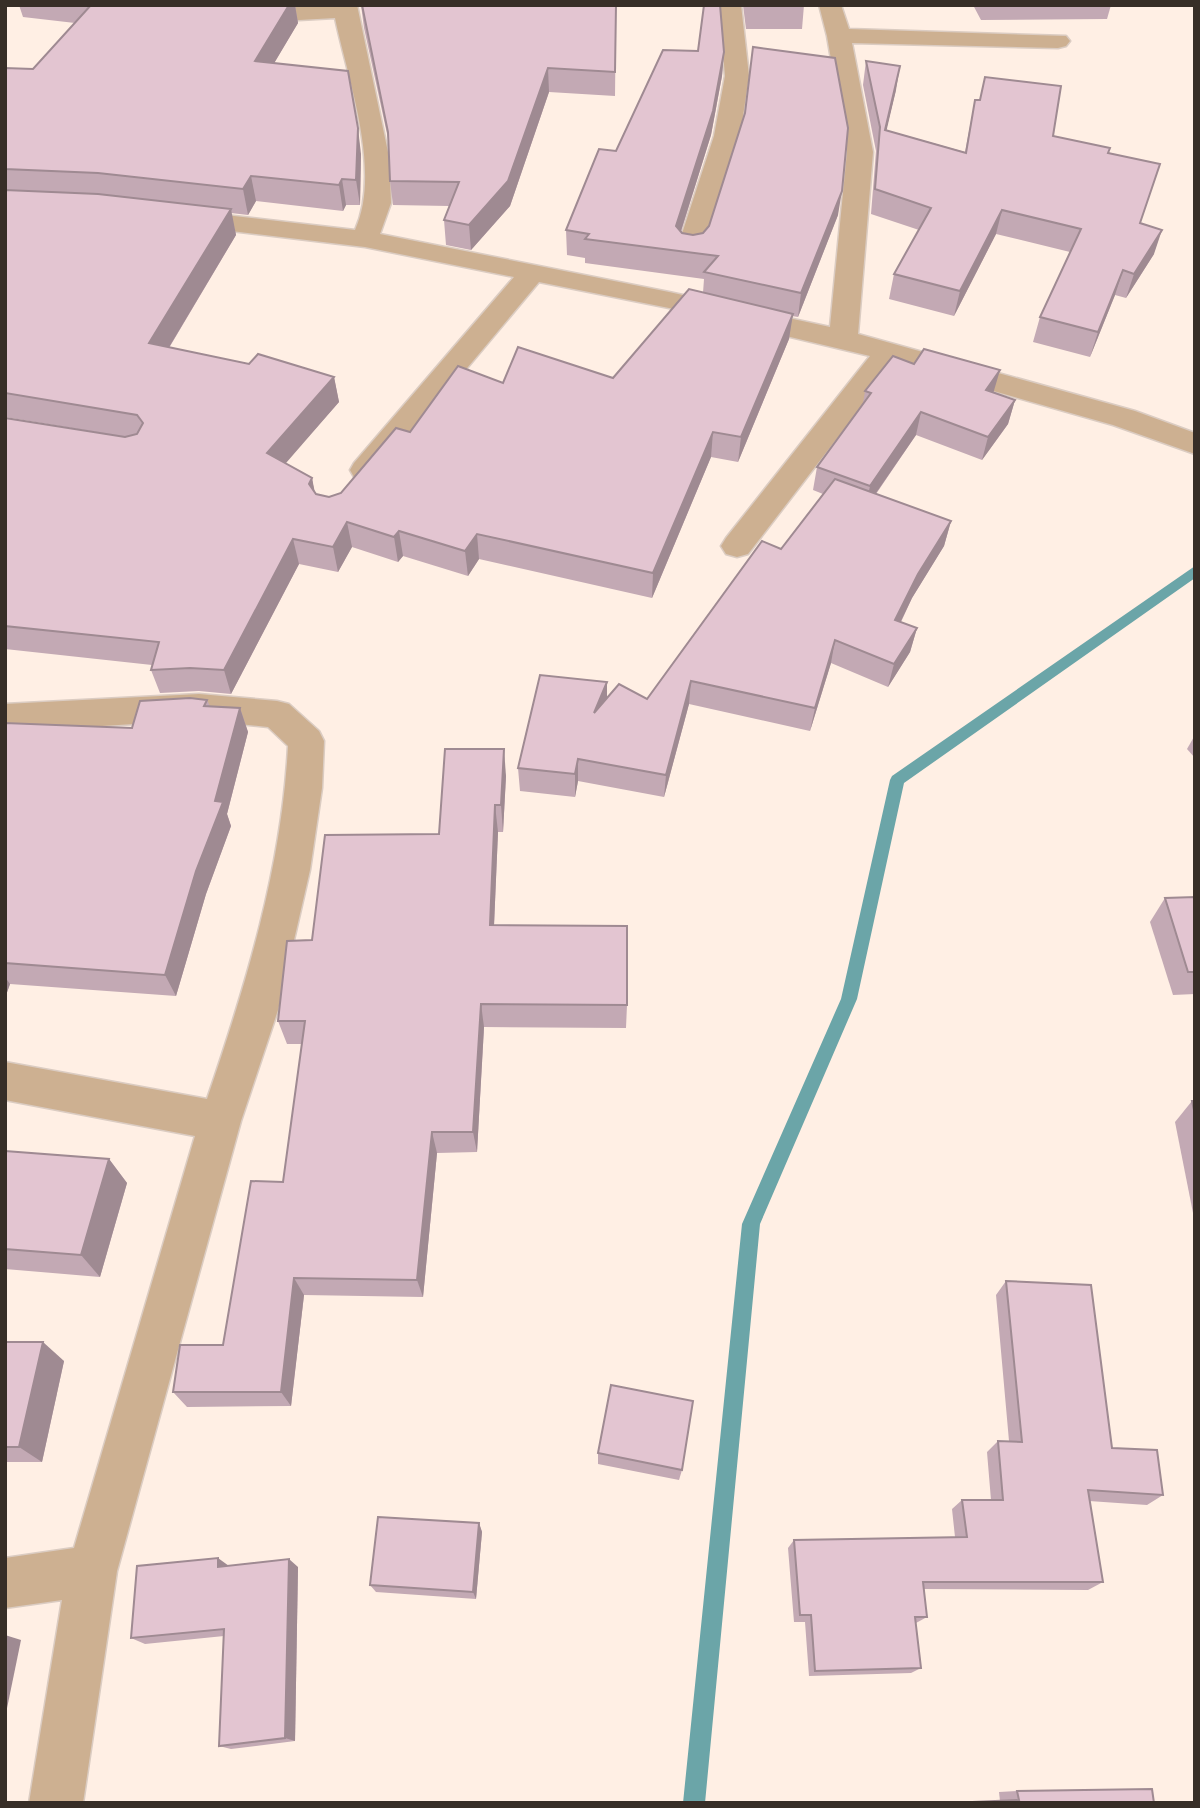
<svg xmlns="http://www.w3.org/2000/svg" width="1200" height="1808" font-family="'PT Serif',serif">
  <style>
    .lines { fill: none; stroke-linecap: round; stroke-linejoin: round }
    .stream { fill: #6ba5a8; fill-rule: evenodd }
    .minor-casing { stroke: #dbccc2; stroke-width: 3 }
    .minor { fill: #cdb091; fill-rule: evenodd }
    .wall { fill: #c3a9b4 }
    .shaded-wall { fill: #9f8a92 }
    .building { fill: #e3c5d1; stroke: #9f8a92; stroke-width: 2 }
  </style>
  <rect width="100%" height="100%" fill="#ffefe4"/>
  <g class="lines">
    <!-- stream -->
    <path class="stream" d="M1195,566V578L904,783L857,999L760,1224L705,1803H683L742,1224L841,999L890,780L892,776Z"/>
    <defs>
      <g id="minor">
        <path d="M159,5H357L389,157L391,203L380,234L669,292L830,327L847,152L827,36L819,5H841L849,29L1066,36L1070,41L1066,46L1058,48L852,43L873,152L858,334L1135,411L1195,433V454L1113,425L895,363L748,554L737,557L726,554L721,546L726,538L870,356L669,308L539,282L376,477L365,480L354,477L350,470L354,463L514,277L365,247L173,224L169,218L173,212L182,210L355,230C382,171 348,80 335,18L281,21L170,12L162,10Z"/>
        <path d="M719,5H741L749,76L740,136L705,249L701,255L691,257L681,255L677,249L714,136L725,76Z"/>
        <path d="M199,694L277,701L289,704L319,731L324,741L322,788L310,870L278,1010L241,1121L117,1571L83,1803H29L62,1600L5,1608V1558L74,1548L195,1136L5,1100V1062L207,1099C246,985 282,867 288,746L268,727L199,720L5,732V704Z"/>
      </g>
    </defs>
    <!-- minor casing -->
    <use href="#minor" class="minor-casing"/>
    <!-- minor -->
    <use href="#minor" class="minor"/>
  </g>
  <!-- wall -->
  <g class="wall">
    <path d="M19,5H295L298,23L274,63L361,154L360,205H346L343,211L256,201L248,215L231,213L236,235L169,348L249,364L334,377L339,402L285,463L312,478L314,491L316,494L329,497L341,493L410,432L503,383L613,378L703,293L704,279L585,263V258L567,255L566,230L616,151L724,52L722,76L711,135L681,232L682,233L693,235L838,215L798,317L792,316L789,339L738,462L711,457L652,598L479,559L468,576L403,556L398,562L352,547L338,572L299,564L231,694L199,691L160,693L151,670L152,665L5,649V418L126,437L5,417V68L33,69L75,23L23,17Z"/>
    <path d="M361,5H616L615,96L549,92L510,206L471,250L446,245L444,220L449,206L393,205L390,181L389,143L364,28Z"/>
    <path d="M743,5H804L802,29H746Z"/>
    <path d="M973,5H1111L1107,19L981,20Z"/>
    <path d="M866,61L896,90L886,130L965,152L975,100L1053,136L1109,153L1154,254L1126,298L1115,295L1090,357L1033,342L1040,317L1070,252L996,234L954,316L889,299L894,274L919,230L871,214L876,151L863,85Z"/>
    <path d="M865,391L994,392L1015,400L1008,424L982,460L916,435L876,494L951,521L944,546L912,598L901,622L917,628L910,652L888,687L831,663L810,731L689,704L664,797L578,781L575,797L520,791L518,768L607,682V698L647,699L781,549L823,494L813,490L817,467L863,403Z"/>
    <path d="M207,700L210,706L240,708L248,732L227,814L231,826L206,894L176,996L10,984L5,998V723L132,728Z"/>
    <path d="M1195,735V758L1187,749Z"/>
    <path d="M506,776L503,832H498L494,925L627,1005L626,1028L484,1027L477,1152L437,1153L423,1297L304,1295L291,1406L187,1407L173,1392L223,1345L283,1182L302,1044H287L278,1021L312,940Z"/>
    <path d="M1195,897V994L1173,995L1150,922L1165,898Z"/>
    <path d="M1192,1101H1195V1223L1175,1122Z"/>
    <path d="M5,1151L109,1159L127,1183L100,1277L5,1269Z"/>
    <path d="M1006,1281L1112,1448L1163,1495L1147,1505L1089,1501L1103,1582L1088,1590L924,1589L927,1617L916,1623L921,1668L911,1673L809,1676L805,1622H794L788,1548L794,1540L955,1537L952,1509L962,1500H991L987,1452L998,1441H1009L996,1295Z"/>
    <path d="M5,1342L64,1361L42,1462H5Z"/>
    <path d="M598,1453L682,1470L679,1480L598,1464Z"/>
    <path d="M479,1523L482,1532L476,1599L376,1592L370,1585Z"/>
    <path d="M229,1566L298,1567L295,1741L231,1749L219,1746L224,1636L145,1644L131,1638Z"/>
    <path d="M1017,1791L1154,1803L1000,1801L999,1792Z"/>
  </g>
  <!-- shaded-wall -->
  <g class="shaded-wall">
    <path d="M289,5H295L298,23L260,87L255,61Z"/>
    <path d="M724,52L722,76L711,135L675,250L676,226Z"/>
    <path d="M900,66L896,90L881,154L885,130Z"/>
    <path d="M548,68L549,92L510,206L471,250L469,225Z"/>
    <path d="M358,128L361,154L360,205L356,180Z"/>
    <path d="M251,176L256,201L248,215L243,189Z"/>
    <path d="M342,179L346,205L343,211L339,185Z"/>
    <path d="M842,191L838,215L798,317L801,293Z"/>
    <path d="M231,209L236,235L156,369L149,343Z"/>
    <path d="M1002,210L996,234L954,316L960,291Z"/>
    <path d="M1162,230L1154,254L1126,298L1134,274Z"/>
    <path d="M1123,270L1115,295L1090,357L1098,332Z"/>
    <path d="M793,314L789,339L738,462L741,437Z"/>
    <path d="M1000,370L993,394L986,390Z"/>
    <path d="M334,377L339,402L273,478L267,453Z"/>
    <path d="M1015,400L1008,424L982,460L988,437Z"/>
    <path d="M921,412L916,435L865,509L870,486Z"/>
    <path d="M713,432L711,457L652,598L653,573Z"/>
    <path d="M312,478L317,503L309,484Z"/>
    <path d="M951,521L944,546L912,598L890,644L895,620L918,574Z"/>
    <path d="M347,522L352,547L338,572L333,547Z"/>
    <path d="M399,531L403,556L398,562L394,537Z"/>
    <path d="M477,534L479,559L468,576L465,551Z"/>
    <path d="M293,539L299,564L231,694L224,670Z"/>
    <path d="M917,628L910,652L888,687L894,664Z"/>
    <path d="M835,640L831,663L810,731L815,708Z"/>
    <path d="M691,681L689,704L664,797L666,775Z"/>
    <path d="M607,682V705L594,713Z"/>
    <path d="M240,708L248,732L227,814L231,826L206,894L176,996L165,975L215,801Z"/>
    <path d="M504,749L506,776L503,832L501,805Z"/>
    <path d="M578,759V781L575,797V774Z"/>
    <path d="M495,805L498,832L493,949L490,925Z"/>
    <path d="M5,977L10,984L5,998Z"/>
    <path d="M481,1004L484,1027L477,1152L473,1132Z"/>
    <path d="M432,1132L437,1153L423,1297L417,1280Z"/>
    <path d="M109,1159L127,1183L100,1277L81,1255Z"/>
    <path d="M294,1278L304,1295L291,1406L281,1392Z"/>
    <path d="M43,1342L64,1361L42,1462L19,1447Z"/>
    <path d="M479,1523L482,1532L476,1599L473,1592Z"/>
    <path d="M218,1558L229,1566L218,1567Z"/>
    <path d="M289,1559L298,1567L295,1741L285,1738Z"/>
    <path d="M5,1635L21,1640L5,1718Z"/>
  </g>
  <!-- building -->
  <g class="building">
    <path d="M91,5H289L255,61L348,71L358,128L356,180L342,179L339,185L251,176L243,189L98,173L5,169V68L33,69Z"/>
    <path d="M362,5H616L615,72L548,68L508,181L469,225L444,220L459,182L390,181L388,132Z"/>
    <path d="M704,5H720L724,52L713,111L676,226L682,233L693,235L703,233L709,226L745,113L753,47L835,58L848,128L842,191L801,293L704,272L718,256L585,239L589,234L566,230L599,149L616,151L663,50L698,51Z"/>
    <path d="M866,61L900,66L885,130L966,153L975,100H980L985,77L1061,86L1053,136L1110,148L1108,153L1160,164L1140,223L1162,230L1134,274L1123,270L1098,332L1040,317L1081,229L1002,210L960,291L894,274L931,208L875,189L880,127Z"/>
    <path d="M5,190L98,194L231,209L149,343L249,364L258,354L334,377L267,453L312,478L309,484L316,494L329,497L341,493L396,428L410,432L458,366L503,383L518,347L613,378L689,289L793,314L741,437L713,432L653,573L477,534L465,551L399,531L394,537L347,522L333,547L293,539L224,670L190,668L151,670L159,642L5,626V418L125,437L137,434L143,423L137,415L5,393Z"/>
    <path d="M924,349L1000,370L986,390L1015,400L988,437L921,412L870,486L817,467L871,393L865,391L893,356L914,364Z"/>
    <path d="M835,479L951,521L918,574L895,620L917,628L894,664L835,640L815,708L691,681L666,775L578,759L575,774L518,768L540,675L607,682L594,713L619,684L647,699L762,541L781,549Z"/>
    <path d="M190,698L207,700L204,706L240,708L215,801L223,802L196,871L165,975L5,963V723L132,728L140,701Z"/>
    <path d="M445,749H504L501,805H495L490,925L627,926V1005L481,1004L473,1132H432L417,1280L294,1278L281,1392H173L180,1345H223L251,1181L283,1182L305,1021H278L287,941L312,940L325,835L439,834Z"/>
    <path d="M1195,897V972H1188L1165,898Z"/>
    <path d="M1192,1101H1195V1115Z"/>
    <path d="M5,1151L109,1159L81,1255L5,1249Z"/>
    <path d="M1006,1281L1091,1285L1112,1448L1157,1450L1163,1495L1088,1490L1103,1582H923L927,1617H915L921,1668L815,1671L811,1615H800L794,1540L967,1537L962,1500H1003L998,1441L1022,1442Z"/>
    <path d="M5,1342H43L19,1447H5Z"/>
    <path d="M611,1385L693,1401L682,1470L598,1453Z"/>
    <path d="M378,1517L479,1523L473,1592L370,1585Z"/>
    <path d="M218,1558V1567L289,1559L285,1738L219,1746L224,1629L131,1638L137,1566Z"/>
    <path d="M1152,1789L1154,1803H949L1019,1800L1017,1791Z"/>
  </g>
  <!-- border -->
  <rect width="1200" height="1808" fill="none" stroke="#372e27" stroke-width="14"/>
</svg>
